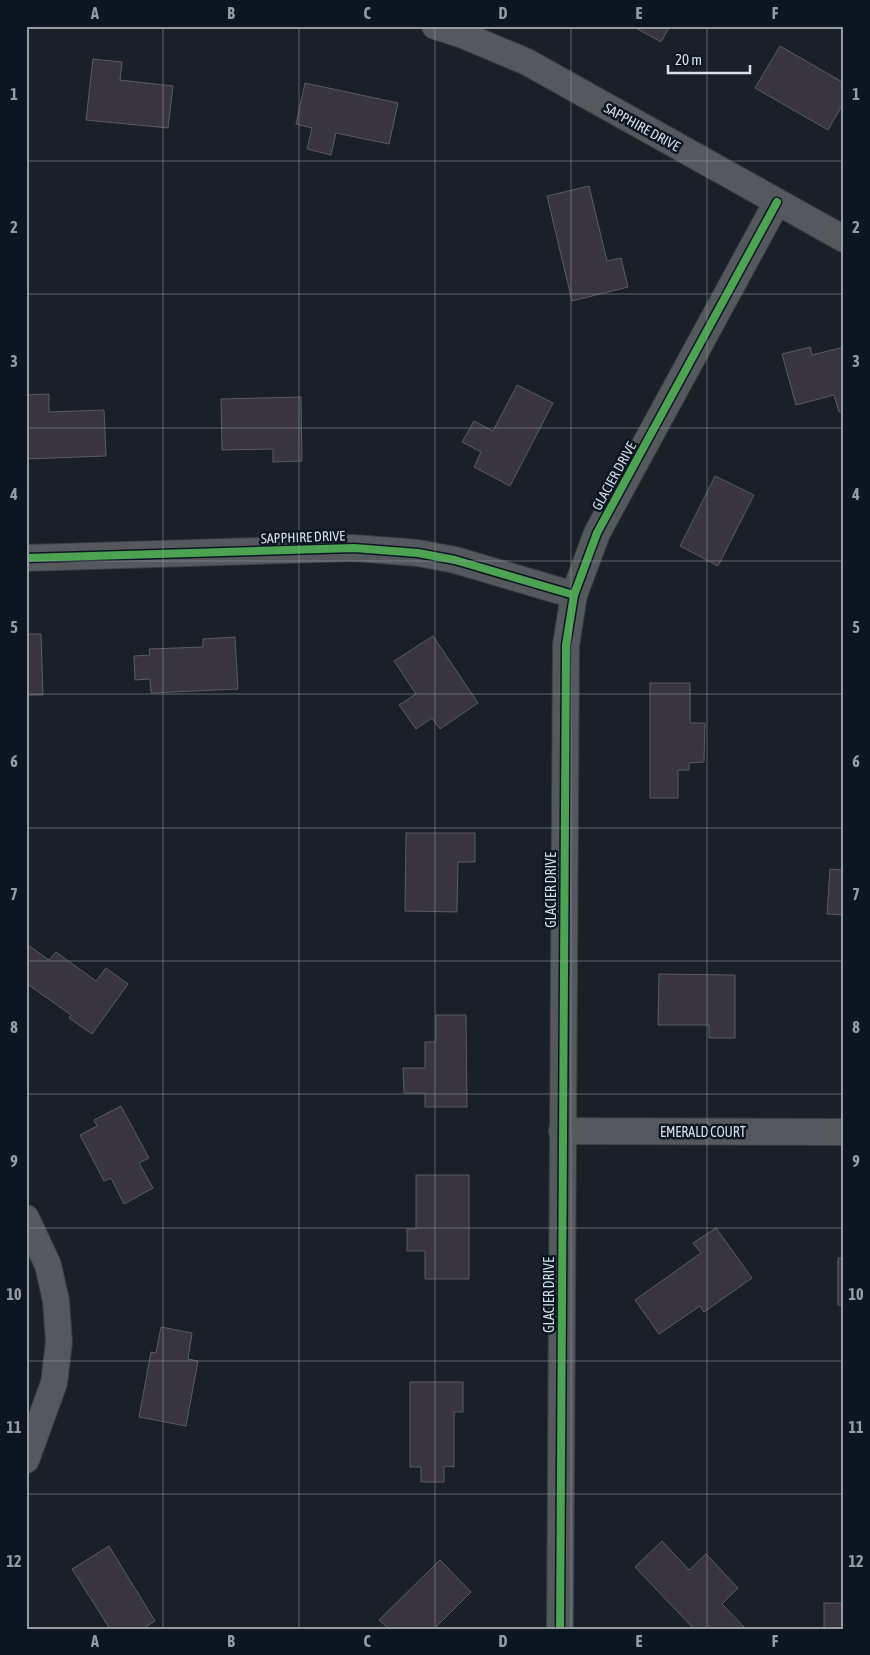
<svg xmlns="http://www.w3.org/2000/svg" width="870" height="1655" font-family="'Asap Condensed',sans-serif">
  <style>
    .building { fill: #39353f; stroke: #5b5b61 }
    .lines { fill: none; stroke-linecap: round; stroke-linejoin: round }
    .street-casing { stroke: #393d42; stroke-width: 28 }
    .street { stroke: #55595e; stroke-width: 26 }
    .cycleway-casing { stroke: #0c1622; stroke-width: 11 }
    .cycleway { stroke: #4ca352; stroke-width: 8 }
    .grid { fill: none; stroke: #969ca4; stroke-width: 1; stroke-opacity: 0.55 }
    .labels { text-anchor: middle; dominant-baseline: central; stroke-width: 5; stroke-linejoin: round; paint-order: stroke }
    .street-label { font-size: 14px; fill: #d9dfe8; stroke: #0c1622 }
    .neatline { fill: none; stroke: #969ca4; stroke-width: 2 }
    .grid-label { font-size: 16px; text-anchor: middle; font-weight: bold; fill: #969ca4 }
  </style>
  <rect width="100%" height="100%" fill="#1a2027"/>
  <!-- building -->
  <g class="building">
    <path d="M635,26H670L661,42L634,27Z"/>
    <path d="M780,46L844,83V102L828,130L755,88Z"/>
    <path d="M93,59L122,62L120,80L173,86L168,128L86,120Z"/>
    <path d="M305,83L398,103L389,144L336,133L331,155L307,149L312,128L296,124Z"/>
    <path d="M589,186L607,261L621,258L628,287L572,301L547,196Z"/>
    <path d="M810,347L812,355L844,347V411L839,412L834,395L796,405L782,354Z"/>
    <path d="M517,385L553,403L510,486L474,467L481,452L462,442L474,421L493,431Z"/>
    <path d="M49,394V412L104,410L106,456L26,459V395Z"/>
    <path d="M301,397L302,461L273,462V449L222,450L221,399Z"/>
    <path d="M715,476L754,495L718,566L680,546Z"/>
    <path d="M26,634H41L43,695H26Z"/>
    <path d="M433,636L478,703L440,729L432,718L416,729L399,705L416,694L394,661Z"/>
    <path d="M235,637L238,689L151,693L150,679L135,680L134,656L150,655L149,649L203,647V639Z"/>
    <path d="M650,683H690V723H705L704,762L689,763V770H678V798H650Z"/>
    <path d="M406,833H475V862H458L457,912L405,911Z"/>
    <path d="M830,869L844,870V915L827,914Z"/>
    <path d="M28,945L49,960L56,952L96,981L106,968L128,984L92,1034L69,1018L71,1015L26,983V948Z"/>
    <path d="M659,974L735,975V1038H709V1025H658Z"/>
    <path d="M436,1015H466L467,1107H425V1093H404L403,1068H425V1042H436Z"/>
    <path d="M121,1106L149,1158L139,1163L153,1188L124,1204L111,1178L104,1181L80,1135L97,1126L94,1120Z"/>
    <path d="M416,1175H469V1279H425V1251H407V1229H416Z"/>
    <path d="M716,1228L752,1278L704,1312L700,1306L659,1334L635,1300L701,1253L693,1243Z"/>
    <rect x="838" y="1258" width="6" height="47"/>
    <path d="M161,1327L192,1333L188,1359L198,1361L186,1426L139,1417L151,1352L156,1353Z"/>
    <path d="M410,1382H463V1412H454V1467L444,1466V1482H421V1467H410Z"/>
    <path d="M662,1541L689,1570L706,1554L738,1588L722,1604L746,1629H694L635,1567Z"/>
    <path d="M109,1546L155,1621L142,1629H110L72,1569Z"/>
    <path d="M440,1560L471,1592L434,1629H385L387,1627L379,1620Z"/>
    <rect x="824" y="1603" width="20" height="26"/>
  </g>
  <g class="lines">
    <defs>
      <g id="street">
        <path d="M435,26L463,35L527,62L844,239"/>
        <path d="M26,558L354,548L418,553L455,560L574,595"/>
        <path d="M562,1131L844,1132"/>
        <path d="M26,1218L48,1265L56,1301L59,1342L54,1383L26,1460"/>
        <path d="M560,1629L566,645L574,595L597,533L777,202"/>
      </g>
    </defs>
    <!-- street casing -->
    <use href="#street" class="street-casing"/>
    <!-- street -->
    <use href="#street" class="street"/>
    <defs>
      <g id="cycleway">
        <path d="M26,558L354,548L418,553L455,560L574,595"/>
        <path d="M560,1629L566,645L574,595L597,533L777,202"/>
      </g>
    </defs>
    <!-- cycleway casing -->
    <use href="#cycleway" class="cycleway-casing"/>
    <!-- cycleway -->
    <use href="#cycleway" class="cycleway"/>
  </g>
  <!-- grid -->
  <path class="grid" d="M163,26V1629M299,26V1629M435,26V1629M571,26V1629M707,26V1629M26,161H844M26,294H844M26,428H844M26,561H844M26,694H844M26,828H844M26,961H844M26,1094H844M26,1228H844M26,1361H844M26,1494H844"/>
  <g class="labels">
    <!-- street labels -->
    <g class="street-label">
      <text transform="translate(642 127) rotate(29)">SAPPHIRE DRIVE</text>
      <text transform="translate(614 476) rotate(-61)">GLACIER DRIVE</text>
      <text transform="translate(303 537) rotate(-2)">SAPPHIRE DRIVE</text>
      <text transform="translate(551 890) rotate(-90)">GLACIER DRIVE</text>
      <text x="703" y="1132">EMERALD COURT</text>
      <text transform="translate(549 1295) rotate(-90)">GLACIER DRIVE</text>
    </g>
  </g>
  <!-- border -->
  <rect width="870" height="1655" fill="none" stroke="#0c1622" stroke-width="55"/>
  <!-- scale -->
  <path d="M668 65v8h82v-8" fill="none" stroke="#d9dfe8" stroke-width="2.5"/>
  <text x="675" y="65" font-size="15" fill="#d9dfe8" stroke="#0c1622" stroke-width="4" paint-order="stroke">20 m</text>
  <rect x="28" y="28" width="814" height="1600" class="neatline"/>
  <g class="grid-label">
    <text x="95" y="19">A</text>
    <text x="231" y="19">B</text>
    <text x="367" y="19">C</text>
    <text x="503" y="19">D</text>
    <text x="639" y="19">E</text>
    <text x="775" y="19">F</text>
    <text x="14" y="100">1</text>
    <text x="856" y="100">1</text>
    <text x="14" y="233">2</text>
    <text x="856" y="233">2</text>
    <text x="14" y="367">3</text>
    <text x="856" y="367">3</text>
    <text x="14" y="500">4</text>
    <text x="856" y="500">4</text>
    <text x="14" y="633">5</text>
    <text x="856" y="633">5</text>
    <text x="14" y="767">6</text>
    <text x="856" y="767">6</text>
    <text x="14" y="900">7</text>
    <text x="856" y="900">7</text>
    <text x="14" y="1033">8</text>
    <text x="856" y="1033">8</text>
    <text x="14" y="1167">9</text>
    <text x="856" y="1167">9</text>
    <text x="14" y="1300">10</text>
    <text x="856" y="1300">10</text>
    <text x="14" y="1433">11</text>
    <text x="856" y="1433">11</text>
    <text x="14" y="1567">12</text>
    <text x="856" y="1567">12</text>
    <text x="95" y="1647">A</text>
    <text x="231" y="1647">B</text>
    <text x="367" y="1647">C</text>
    <text x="503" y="1647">D</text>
    <text x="639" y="1647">E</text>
    <text x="775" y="1647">F</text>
  </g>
</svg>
